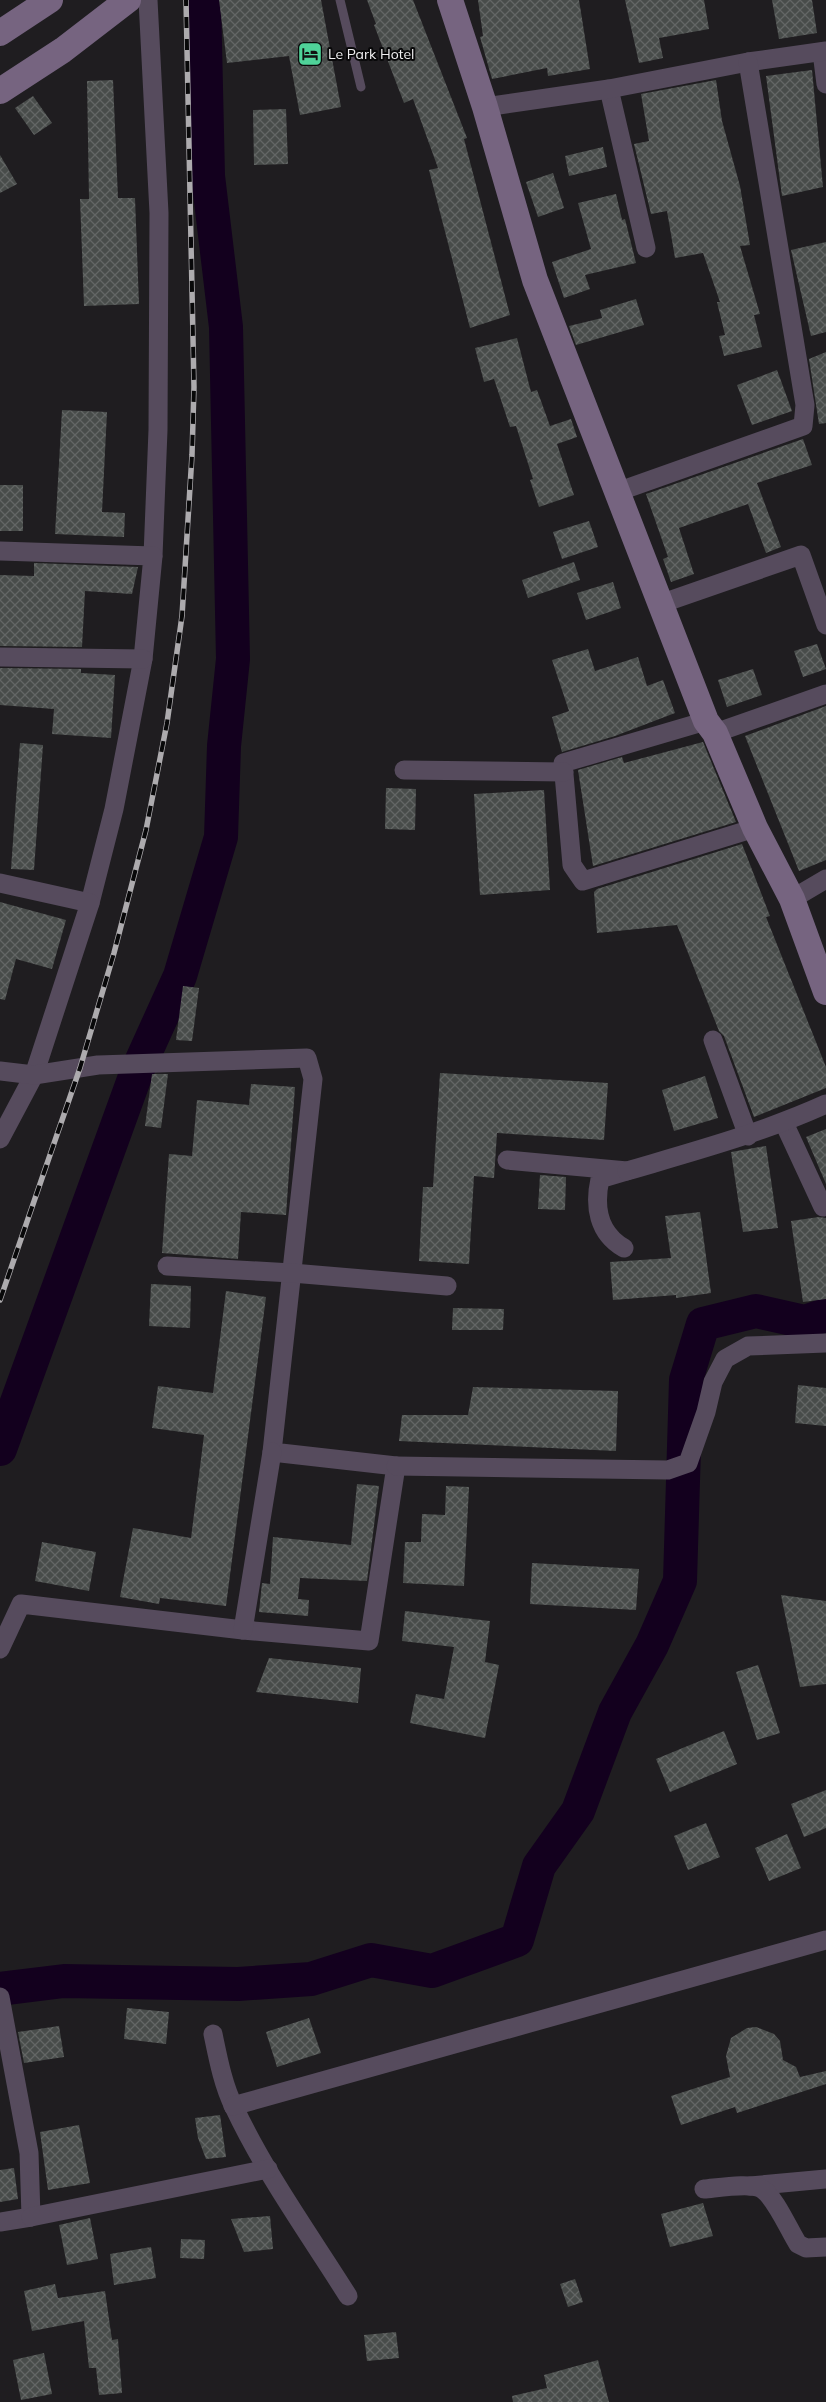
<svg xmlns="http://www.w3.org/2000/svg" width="826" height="2402" font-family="Mulish,sans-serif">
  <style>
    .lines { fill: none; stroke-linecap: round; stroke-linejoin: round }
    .river { stroke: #13001e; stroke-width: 34 }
    .building { fill: url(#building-cross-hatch) }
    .lane { stroke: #564b5d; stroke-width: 9 }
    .street { stroke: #564b5d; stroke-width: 19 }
    .secondary { stroke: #766480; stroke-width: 26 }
    .rail-casing { stroke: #adabae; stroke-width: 5.5 }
    .rail { stroke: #080809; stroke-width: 4; stroke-dasharray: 11; stroke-linecap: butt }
    .labels { text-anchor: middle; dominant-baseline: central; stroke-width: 4; stroke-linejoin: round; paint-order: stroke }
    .poi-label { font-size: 14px; fill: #f1f0f2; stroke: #080809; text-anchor: start }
  </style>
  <defs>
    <pattern id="building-cross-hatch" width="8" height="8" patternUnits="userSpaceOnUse" patternTransform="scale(1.25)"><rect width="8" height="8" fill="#484c4a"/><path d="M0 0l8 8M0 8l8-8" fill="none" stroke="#636665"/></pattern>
  </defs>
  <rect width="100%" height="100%" fill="#1f1d20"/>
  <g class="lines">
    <!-- river -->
    <g class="river">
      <path d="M0,1449L137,1071L180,976L221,837L224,746L233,659L226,327L208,176L204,0"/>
      <path d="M0,1989L64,1981L238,1984L311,1979L371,1960L432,1971L517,1940L539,1866L578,1811L615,1712L652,1645L680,1581L686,1380L703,1324L756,1311L805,1322L826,1315"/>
    </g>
  </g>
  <!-- building -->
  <g class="building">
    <path d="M219,0H321L341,107L300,115L289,56L227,63Z"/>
    <path d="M367,0H413L467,138L464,139L510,315L470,328L429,170L438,168L413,99L404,103L374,25L376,24Z"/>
    <path d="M478,0H579L590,69L548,76L547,68L492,79L480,37L483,36Z"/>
    <path d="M625,0H704L709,29L659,38L663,58L639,63Z"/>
    <path d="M772,0H812L817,33L779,39Z"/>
    <path d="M812,70L823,187L782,196L766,76Z"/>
    <path d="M113,80L118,198H135L139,304L84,306L80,199H89L87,81Z"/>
    <path d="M716,80L722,121L740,186L750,245L740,246L760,314L754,315L762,347L724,356L719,336L725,335L717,302H720L703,253L675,258L667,211L651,214L634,144L649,141L641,94Z"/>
    <path d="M33,96L52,123L34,135L15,108Z"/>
    <path d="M286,109L288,164L254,165L253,110Z"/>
    <path d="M603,147L607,167L569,176L565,156Z"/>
    <path d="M0,155L17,184L0,193Z"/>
    <path d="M553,173L564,208L538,217L526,182Z"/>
    <path d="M616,194L622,220L625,219L636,263L585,275L590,289L564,298L552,262L591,249L578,203Z"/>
    <path d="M826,242V332L811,336L791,250Z"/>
    <path d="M636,299L644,325L576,345L569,326L602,318L600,310Z"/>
    <path d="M517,338L531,392L537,390L550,426L571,419L577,437L557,444L574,495L539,507L530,480L533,479L516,426L510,427L494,379L484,382L475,348Z"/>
    <path d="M826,352V423L819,424L809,359Z"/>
    <path d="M777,370L792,411L752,425L737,385Z"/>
    <path d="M62,410L107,412L102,512L125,513L124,537L55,534Z"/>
    <path d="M803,439L812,465L757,483L781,547L766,553L748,504L679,528L694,574L671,582L663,559L668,557L646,494Z"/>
    <rect x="0" y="485" width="23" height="46"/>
    <path d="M589,521L598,547L562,559L553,532Z"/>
    <path d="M574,562L580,580L528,598L522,580Z"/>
    <path d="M34,563L138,567L132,594L85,591L82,647L0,646V575L34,576Z"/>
    <path d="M613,582L621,608L586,620L577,593Z"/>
    <path d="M817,644L826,669L803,677L794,651Z"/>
    <path d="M588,649L595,671L638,657L647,686L663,680L675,713L615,736L562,752L552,717L569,711L552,660Z"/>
    <path d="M0,668L81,669V673L115,675L111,738L52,734L54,709L0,705Z"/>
    <path d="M753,669L762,695L727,707L718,680Z"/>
    <path d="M826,706V860L799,871L745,736Z"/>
    <path d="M703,742L736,822L593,866L578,770L622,757L624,763Z"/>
    <path d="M20,743L43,745L34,870L11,869Z"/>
    <path d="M386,788L416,789L415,830L385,829Z"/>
    <path d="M544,790L550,890L480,895L474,794Z"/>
    <path d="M742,844L770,916L766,917L826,1067V1088L754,1117L724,1036L719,1031L677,925L597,933L594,892L597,889Z"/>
    <path d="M0,902L66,920L52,969L16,959L5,1000L0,999Z"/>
    <path d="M183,986L199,988L192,1041L176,1040Z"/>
    <path d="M440,1073L608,1083L604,1140L497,1133L494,1178L474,1176L469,1264L419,1261L423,1187H433Z"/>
    <path d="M152,1074H168L161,1128L145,1126Z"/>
    <path d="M705,1076L718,1118L674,1131L662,1090Z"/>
    <path d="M251,1084L295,1087L286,1215L241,1212L238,1259L162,1253L169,1154L192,1156L197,1100L249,1105Z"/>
    <path d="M826,1129V1184L806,1137Z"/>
    <path d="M766,1146L778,1228L743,1232L731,1152Z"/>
    <path d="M540,1175L566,1177L565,1210L538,1209Z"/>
    <path d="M700,1212L711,1293L676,1298V1295L613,1300L610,1262L671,1258L665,1216Z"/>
    <path d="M819,1217L826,1218V1299L803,1302L791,1221Z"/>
    <path d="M151,1284L191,1286L190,1328L149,1326Z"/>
    <path d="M226,1291L266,1297L226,1606L160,1598L159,1604L120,1597L133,1528L191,1538L204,1435L152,1428L158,1386L213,1393Z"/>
    <path d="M453,1308L504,1309L503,1330H452Z"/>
    <path d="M798,1385L826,1388V1426L795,1423Z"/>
    <path d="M473,1387L618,1391L616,1451L399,1441L402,1415H468Z"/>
    <path d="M357,1484L379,1486L367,1581L300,1578L298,1599L309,1600L308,1616L259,1612L262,1583L270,1584L273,1537L351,1545Z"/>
    <path d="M446,1486L469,1487L464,1586L403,1583L405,1542H421L422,1514L445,1515Z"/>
    <path d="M42,1542L96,1552L89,1591L35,1581Z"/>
    <path d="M532,1563L639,1569L636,1610L530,1604Z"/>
    <path d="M781,1595L826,1601V1684L800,1687Z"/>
    <path d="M405,1611L490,1621L485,1662L499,1665L485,1738L410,1723L416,1694L444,1699L454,1647L402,1641Z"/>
    <path d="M269,1658L361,1668L358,1703L256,1692Z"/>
    <path d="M758,1665L780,1733L757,1740L736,1672Z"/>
    <path d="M724,1731L737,1764L670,1792L656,1759Z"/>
    <path d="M826,1790V1828L804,1837L791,1804Z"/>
    <path d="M706,1823L720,1857L688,1870L674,1836Z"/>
    <path d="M787,1834L801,1868L769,1881L755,1848Z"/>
    <path d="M127,2008L169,2012L166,2044L124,2039Z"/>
    <path d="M309,2018L321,2053L277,2067L266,2032Z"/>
    <path d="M59,2026L64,2057L24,2063L18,2032Z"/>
    <path d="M756,2027L774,2034L780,2041L783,2060L796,2067L800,2077L826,2071V2084L737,2113L735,2107L681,2125L671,2096L730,2077L726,2056L731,2038L747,2028Z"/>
    <path d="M220,2115L226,2157L206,2159L198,2138L195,2118Z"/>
    <path d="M79,2125L90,2183L48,2190L40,2132Z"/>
    <path d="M14,2168L18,2199L0,2202V2170Z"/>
    <path d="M703,2203L713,2236L670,2247L661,2214Z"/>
    <path d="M270,2216L273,2249L244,2252L231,2219Z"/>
    <path d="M90,2218L98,2259L67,2265L59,2225Z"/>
    <path d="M181,2239L205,2240L204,2259L180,2258Z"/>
    <path d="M151,2247L156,2278L114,2285L110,2254Z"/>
    <path d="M575,2279L583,2302L568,2307L560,2284Z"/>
    <path d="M55,2284L58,2298L105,2291L112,2340L118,2339L122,2393L99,2395L96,2368H89L84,2321L32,2331L24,2291Z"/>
    <path d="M396,2332L399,2358L367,2361L364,2335Z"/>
    <path d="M44,2353L52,2394L21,2400L13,2360Z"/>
    <path d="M598,2360L609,2402H513L512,2396L547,2388L544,2375Z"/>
  </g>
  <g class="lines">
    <!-- lane -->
    <path class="lane" d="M340,0L361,87"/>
    <!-- street -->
    <g class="street">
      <path d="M148,0L159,213L158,430L153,556"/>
      <path d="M822,52L826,84"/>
      <path d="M609,89L646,248"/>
      <path d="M485,107L609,89L748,62L826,51"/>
      <path d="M617,492L803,426L805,405L748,62"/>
      <path d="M0,551L153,556L143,659L114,809L90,903"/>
      <path d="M660,604L801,555L826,625"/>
      <path d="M0,657L143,659"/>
      <path d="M706,721L563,763L572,865L583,881L755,828"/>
      <path d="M715,733L826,694"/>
      <path d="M404,770L564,772"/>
      <path d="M0,883L90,903L34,1075L0,1139"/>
      <path d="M792,899L826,879"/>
      <path d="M713,1040L748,1136"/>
      <path d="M0,1071L34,1075L98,1065L307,1058L313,1079L272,1452L396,1466L369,1641L243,1630L21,1604L0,1649"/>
      <path d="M784,1123L823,1207L826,1206"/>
      <path d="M507,1160L627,1171L600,1179C594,1206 598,1233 624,1248"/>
      <path d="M627,1171C695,1151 762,1133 826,1104"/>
      <path d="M167,1266L292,1273L447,1286"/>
      <path d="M396,1466L668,1470L688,1463L706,1412L713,1382L725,1359L748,1346L826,1343"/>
      <path d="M243,1630L272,1452"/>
      <path d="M0,1997L29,2153L31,2217L0,2222"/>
      <path d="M213,2034C218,2058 223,2085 234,2107C265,2173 309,2234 348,2296"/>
      <path d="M233,2106L826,1940"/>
      <path d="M750,2186L826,2179"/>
      <path d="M704,2189C717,2188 751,2182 762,2189C775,2197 789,2230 798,2244L806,2248L826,2247"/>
      <path d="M31,2217L268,2169"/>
    </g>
    <!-- secondary -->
    <g class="secondary">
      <path d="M450,0L485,107L535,280L706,721L715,733L755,828L792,899L826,992"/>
      <path d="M0,33L50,0"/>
      <path d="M0,91L63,50L128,0"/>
    </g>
    <defs>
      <path id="rail" d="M0,1300L80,1068L114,953L146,830L167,723L182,616L192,455L194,387L186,0"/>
    </defs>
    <!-- rail casing -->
    <use href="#rail" class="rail-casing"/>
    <!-- rail -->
    <use href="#rail" class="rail"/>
  </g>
  <!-- icons -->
  <defs>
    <symbol id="hotel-square" viewBox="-11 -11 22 22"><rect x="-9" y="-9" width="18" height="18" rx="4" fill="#4fd399" stroke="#080809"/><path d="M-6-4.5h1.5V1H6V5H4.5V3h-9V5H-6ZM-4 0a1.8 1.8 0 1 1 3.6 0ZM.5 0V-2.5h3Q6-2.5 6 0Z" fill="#111"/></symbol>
  </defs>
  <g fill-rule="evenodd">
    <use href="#hotel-square" x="296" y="40" width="28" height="28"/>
  </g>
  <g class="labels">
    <!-- poi labels -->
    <g class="poi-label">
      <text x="328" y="54">Le Park Hotel</text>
    </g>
  </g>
</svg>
